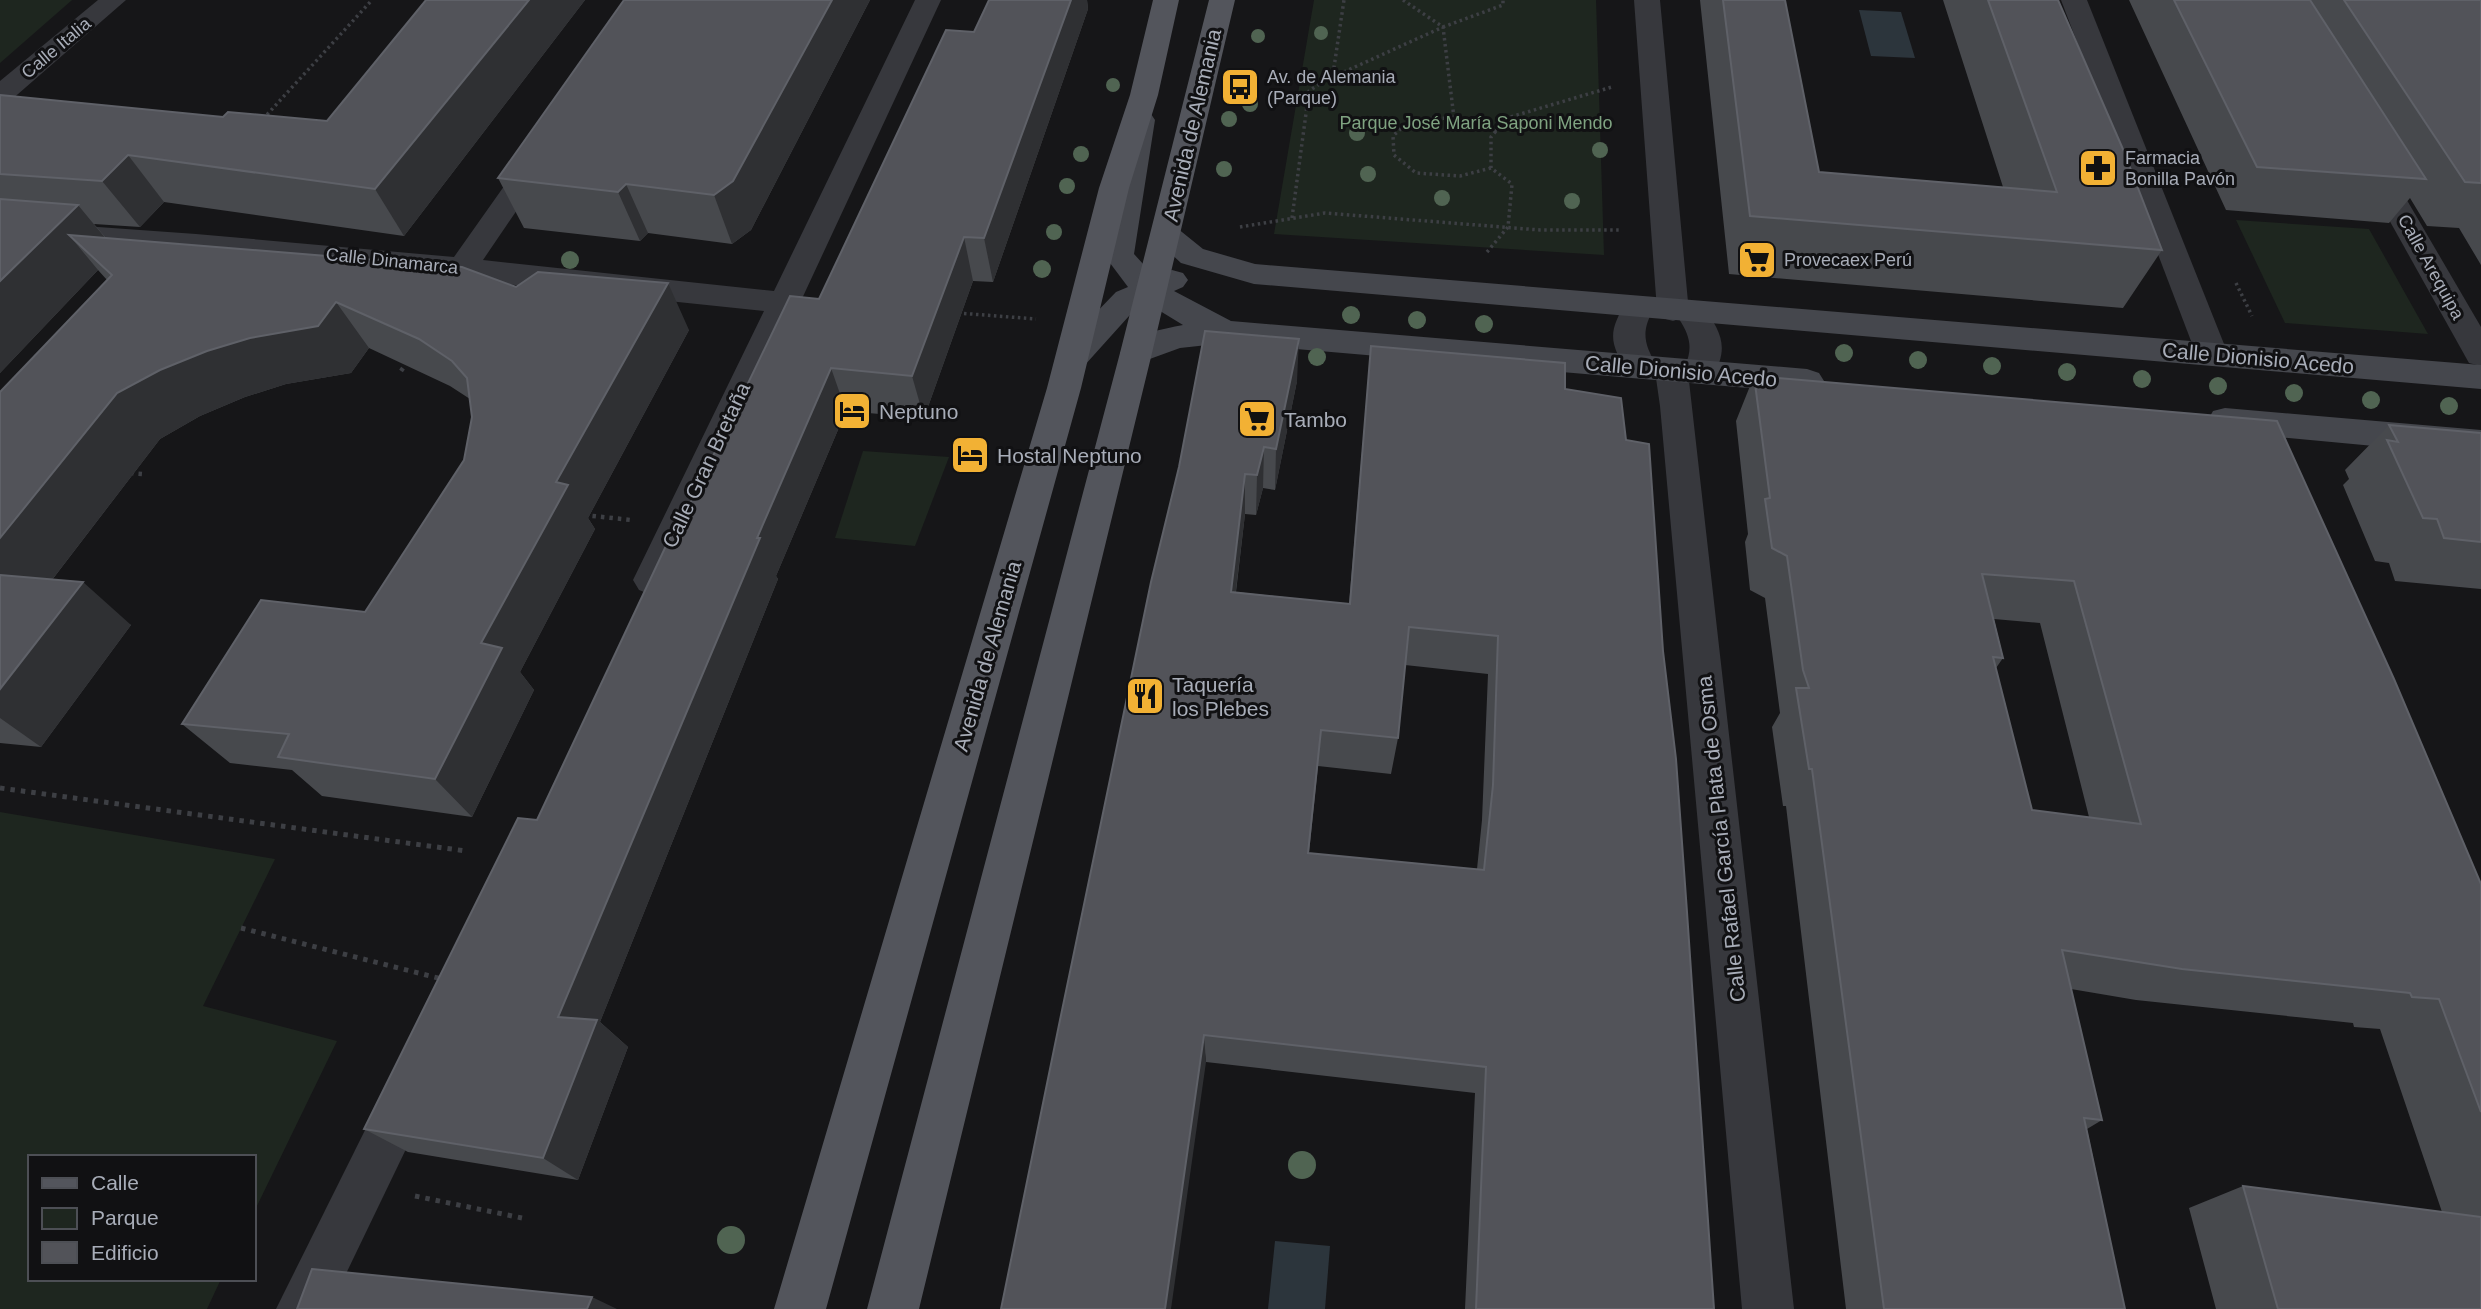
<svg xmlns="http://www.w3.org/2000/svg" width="2481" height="1309" font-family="Arial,sans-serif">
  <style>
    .green { fill: #1e261f }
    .water { fill: #2c353c }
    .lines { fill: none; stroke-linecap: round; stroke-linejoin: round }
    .path-far2 { stroke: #3d3f44; stroke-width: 3.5; stroke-dasharray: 2.5 3.5; stroke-linecap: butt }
    .path-far1 { stroke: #3d3f44; stroke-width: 4.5; stroke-dasharray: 3.5 5; stroke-linecap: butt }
    .path { stroke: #3d3f44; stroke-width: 5; stroke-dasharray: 4.5 6; stroke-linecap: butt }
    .street { fill: #37383d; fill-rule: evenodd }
    .secondary { fill: #45474d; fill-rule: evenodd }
    .primary { fill: #53555c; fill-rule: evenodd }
    .tree { fill: #506452 }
    .wall { fill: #47494d; fill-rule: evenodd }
    .shaded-wall { fill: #2f3033 }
    .building { fill: #525359; stroke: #5f6168; stroke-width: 2; fill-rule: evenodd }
    .labels { text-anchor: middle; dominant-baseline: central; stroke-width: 6; stroke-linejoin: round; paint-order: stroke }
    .far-street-label { font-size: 18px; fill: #a8adb8; stroke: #111113 }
    .far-poi-label { font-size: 18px; fill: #a8adb8; stroke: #111113; text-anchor: start }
    .far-park-label { font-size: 18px; fill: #7fa381; stroke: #111113 }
    .street-label { font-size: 21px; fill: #a8adb8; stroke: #111113 }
    .poi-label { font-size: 21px; fill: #a8adb8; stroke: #111113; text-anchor: start }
  </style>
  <rect width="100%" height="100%" fill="#161618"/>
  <!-- green -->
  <g class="green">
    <path d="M0,0H72L0,63Z"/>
    <path d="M1314,0H1596L1604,255L1274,234Z"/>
    <path d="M2236,220L2369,229L2428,334L2285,323Z"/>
    <path d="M863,451L949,457L915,546L835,538Z"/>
    <path d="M0,812L275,859L203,1006L337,1041L254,1212V1157H30V1279H221L207,1309H0Z"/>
  </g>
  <!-- water -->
  <g class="water">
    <path d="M1859,10L1901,12L1915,58L1871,56Z"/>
    <path d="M1275,1241L1330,1246L1325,1309H1268Z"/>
  </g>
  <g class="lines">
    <!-- path-far2 -->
    <g class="path-far2">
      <path d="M1403,0L1443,27L1503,5V0"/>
      <path d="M1333,74L1344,0"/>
      <path d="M263,119L372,0"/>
      <path d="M1491,168L1460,176L1416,173L1394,155L1393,136L1411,119L1454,118L1497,131"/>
      <path d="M1292,218L1309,91L1324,81L1443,27L1454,118"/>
      <path d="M1240,227L1325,213L1540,230H1621"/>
      <path d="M1487,252L1508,227L1512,184L1491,168V137L1507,118L1612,87"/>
      <path d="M2236,283L2252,316"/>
      <path d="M958,313L1036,319"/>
    </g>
    <!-- path-far1 -->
    <g class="path-far1">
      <path d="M401,371L408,361"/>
      <path d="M130,473L143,474"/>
      <path d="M584,515L631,520"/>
    </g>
    <!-- path -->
    <g class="path">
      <path d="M0,788L466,851"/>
      <path d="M241,928L442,979"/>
      <path d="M415,1196L522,1218"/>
    </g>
    <!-- street -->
    <g class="street">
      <path d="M98,0H126L10,101L0,103V81Z"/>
      <path d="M915,0H941L671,580L665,590L652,595L639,590L633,580L764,311L294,262L0,240V220L196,234L454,257L529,151L539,148L549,151L553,157L483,260L774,291Z"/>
      <path d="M1634,0H1660L1688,302L1702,304C1722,334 1730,347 1711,380L1699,383L1689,381L1794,1309H1742L1660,406L1655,371L1653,375L1641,378L1629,375C1609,342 1607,333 1628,299L1639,296L1650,299L1655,307C1641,330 1643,343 1657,366L1659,362L1671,359L1683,362L1685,366C1693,348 1690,336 1679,319L1673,321L1662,318L1657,310Z"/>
      <path d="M2061,0H2087L2228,354L2223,362L2212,365L2201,362L2196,354Z"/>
      <path d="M2373,157L2383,160L2387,166L2481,327V366L2469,363L2359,166L2363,160Z"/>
      <path d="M409,1069L426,1076L433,1093L329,1309H276L392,1076Z"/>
    </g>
    <!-- secondary -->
    <g class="secondary">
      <path d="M1141,112L1151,114L1155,120L1134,254L1154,276L1172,270L1183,273L1188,280L1183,287L1174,291L1231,321L1807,369L1819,373L1824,381L1819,389L1807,393L1226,343L1180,348L1136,364L1125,361L1120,353C1131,334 1163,329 1183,325L1147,303L1138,306L1084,366L1072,369L1060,366L1056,358L1060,350L1116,292L1128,287L1104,255L1127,120L1131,114Z"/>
      <path d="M1166,225L1177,228L1203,249L1255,264L2481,365V389L1254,284L1181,263L1151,235L1155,228Z"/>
      <path d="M2225,408L2481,430V456L2225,432L2213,429L2208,420L2213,411Z"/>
    </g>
    <!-- primary -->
    <g class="primary">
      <path d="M1153,0H1179L1158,95L1129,188L1081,388L826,1309H774L1047,388L1099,188L1130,95Z"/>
      <path d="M1209,0H1235L1152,353L919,1309H867L1120,353Z"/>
    </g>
  </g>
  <!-- trees -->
  <g class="tree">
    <circle cx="1321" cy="33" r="7"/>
    <circle cx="1258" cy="36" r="7"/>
    <circle cx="1113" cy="85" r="7"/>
    <circle cx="1250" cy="104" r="8"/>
    <circle cx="1229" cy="119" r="8"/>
    <circle cx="1357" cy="133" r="8"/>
    <circle cx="1600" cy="150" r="8"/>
    <circle cx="1081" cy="154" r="8"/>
    <circle cx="1224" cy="169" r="8"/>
    <circle cx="1368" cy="174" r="8"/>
    <circle cx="1067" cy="186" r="8"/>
    <circle cx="1442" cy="198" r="8"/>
    <circle cx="1572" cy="201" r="8"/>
    <circle cx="1054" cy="232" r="8"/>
    <circle cx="570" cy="260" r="9"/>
    <circle cx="1042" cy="269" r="9"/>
    <circle cx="1351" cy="315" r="9"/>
    <circle cx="1417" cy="320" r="9"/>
    <circle cx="1484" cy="324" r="9"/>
    <circle cx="1844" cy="353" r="9"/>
    <circle cx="1317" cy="357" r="9"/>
    <circle cx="1918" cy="360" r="9"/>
    <circle cx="1992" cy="366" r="9"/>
    <circle cx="2067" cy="372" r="9"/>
    <circle cx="2142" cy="379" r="9"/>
    <circle cx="2218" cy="386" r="9"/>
    <circle cx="2294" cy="393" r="9"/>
    <circle cx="2371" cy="400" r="9"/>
    <circle cx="2449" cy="406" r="9"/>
    <circle cx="1302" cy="1165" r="14"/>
    <circle cx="731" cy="1240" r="14"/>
  </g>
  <!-- wall -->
  <g class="wall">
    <path d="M426,0H585L404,236L164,202L140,227L94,224L106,238L516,287L689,330L588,518L595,529L520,672L534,690L472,817L322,796L292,770L230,763L182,724L365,612L464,460L472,417L470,399L450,386L369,348L351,373L286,384L245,397L200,416L160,439L52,580L131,625L41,747L0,743V392L107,280L98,270L0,373V95L223,117L327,121Z"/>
    <path d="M624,0H870L751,230L732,244L648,233L640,241L524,228L498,178Z"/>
    <path d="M989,0H1087L1088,9L993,282L973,281L924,418L846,411L776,576L778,579L600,1022L628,1047L578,1180L408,1152L364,1129L537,820L676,533L819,299L974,32Z"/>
    <path d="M1700,0H1785L1819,172L2003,187L1943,0H2058L2162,250L2123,308L1729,274Z"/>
    <path d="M2129,0H2481V265L2459,228L2427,226L2410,198L2389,223L2226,210Z"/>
    <path d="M1371,346L1565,389L1626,440L1663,651L1714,1309H1465L1475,1093L1206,1062L1151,582L1297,381L1275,490L1263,488L1256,515L1245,514L1236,592L1349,604ZM1405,665L1488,674L1482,820L1477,869L1309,853L1318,766L1391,774L1398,738Z"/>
    <path d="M1754,376L2277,421L2481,884V1309H2216L2189,1208L2243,1186L2442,1212L2380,1029L2354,1027L2353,1023L2136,1000L2071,989L2102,1120L2087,1129L2125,1309H1846L1786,806H1783L1772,727L1780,713L1765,598L1750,590L1745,542L1748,534L1736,421ZM1994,619L2040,623L2089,817L2032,810L1996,668L2003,658Z"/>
    <path d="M2389,425L2481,433V589L2395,581L2389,563L2375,561L2343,485L2349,479L2345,470Z"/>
  </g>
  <!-- shaded-wall -->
  <g class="shaded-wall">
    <path d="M529,0H585L404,236L375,189Z"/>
    <path d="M832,0H870L751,230L732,244L714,195Z"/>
    <path d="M1071,0H1087L1088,9L993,282L984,238Z"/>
    <path d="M128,155L164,202L140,227L102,181Z"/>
    <path d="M626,184L648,233L640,241L618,192Z"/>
    <path d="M78,205L116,251L69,235L98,270L0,373V281Z"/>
    <path d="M964,237L973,281L924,418L912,376Z"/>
    <path d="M668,283L689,330L588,518L595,529L520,672L534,690L472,817L435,779L481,643L556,482Z"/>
    <path d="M336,302L369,348L351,373L286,384L245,397L200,416L160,439L25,615L0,595V538L117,393L160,370L207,351L250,338Z"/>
    <path d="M1299,339L1297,381L1275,490L1276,449Z"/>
    <path d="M831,368L846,411L776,576L778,579L600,1022L628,1047L578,1180L543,1158L558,1017L757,538Z"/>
    <path d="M1264,447L1263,488L1256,515L1257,475Z"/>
    <path d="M1245,474V514L1231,631V592Z"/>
    <path d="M83,582L131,625L41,747L0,718V689Z"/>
    <path d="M1204,1035L1206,1062L1171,1309H1165Z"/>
    <path d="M592,1297L617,1309H587Z"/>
  </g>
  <!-- building -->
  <g class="building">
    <path d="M426,0H529L375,189L128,155L102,181L0,174V95L223,117L228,112L327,121Z"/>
    <path d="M624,0H832L733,181L714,195L626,184L618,192L498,178Z"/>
    <path d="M989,0H1071L984,238L964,237L912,376L831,368L757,538H760L558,1017L597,1020L543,1158L364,1129L518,818L537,820L672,533H676L790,296L819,299L946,30L974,32Z"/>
    <path d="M1723,0H1785L1819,172L2057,192L1988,0H2058L2122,147L2162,250L1750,216Z"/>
    <path d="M2174,0H2310L2426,179L2257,167Z"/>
    <path d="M2344,0H2481V183L2465,182Z"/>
    <path d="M0,199L78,205L0,281Z"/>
    <path d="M69,235L462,267L516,287L538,272L668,283L556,482L568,485L481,643L502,648L435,779L278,757L289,734L182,724L261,600L365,612L464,460L472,417L467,378L452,361L419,339L336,302L318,326L250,338L207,351L160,370L117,393L0,538V392L112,275Z"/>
    <path d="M1205,331L1299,339L1276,449L1264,447L1257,475L1245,474L1231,592L1350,604L1371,346L1565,363V389L1621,398L1626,440L1649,444L1663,651L1676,759L1687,912L1714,1309H1476L1486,1067L1204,1035L1165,1309H1001L1060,1020L1151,582L1179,467ZM1409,627L1498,636L1493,785L1484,870L1308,853L1321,730L1398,738Z"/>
    <path d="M1754,376L2277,421L2394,679L2481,884V1112L2439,999L2412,997L2410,993L2182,969L2062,950L2102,1120L2084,1118L2125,1309H1884L1812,769H1809L1796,688H1809L1803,670L1787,556L1772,548L1765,499L1770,498ZM1982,574L2074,581L2141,824L2032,810L1993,657L2003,658Z"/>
    <path d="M2389,425L2481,433V542L2444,538L2437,519L2423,518L2387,440L2398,442Z"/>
    <path d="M0,575L83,582L0,689Z"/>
    <path d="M2243,1186L2481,1217V1309H2278Z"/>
    <path d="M312,1269L592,1297L587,1309H297Z"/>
  </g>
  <!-- icons -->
  <defs>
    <symbol id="bus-square" viewBox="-11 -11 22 22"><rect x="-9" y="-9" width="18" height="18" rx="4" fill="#f2b134" stroke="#111113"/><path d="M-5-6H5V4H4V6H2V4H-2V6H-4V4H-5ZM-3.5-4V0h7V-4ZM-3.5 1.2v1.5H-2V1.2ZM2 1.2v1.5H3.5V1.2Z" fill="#111"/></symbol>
    <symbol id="pharmacy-square" viewBox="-11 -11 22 22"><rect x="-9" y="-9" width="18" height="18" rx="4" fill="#f2b134" stroke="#111113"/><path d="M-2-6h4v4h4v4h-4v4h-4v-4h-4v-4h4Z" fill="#111"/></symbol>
    <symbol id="supermarket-square" viewBox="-11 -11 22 22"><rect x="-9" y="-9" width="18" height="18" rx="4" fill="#f2b134" stroke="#111113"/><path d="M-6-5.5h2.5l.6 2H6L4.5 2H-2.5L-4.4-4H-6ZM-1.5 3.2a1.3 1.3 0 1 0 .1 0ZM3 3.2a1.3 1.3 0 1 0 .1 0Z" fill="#111"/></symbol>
    <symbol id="hotel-square" viewBox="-11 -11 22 22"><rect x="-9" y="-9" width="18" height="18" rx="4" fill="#f2b134" stroke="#111113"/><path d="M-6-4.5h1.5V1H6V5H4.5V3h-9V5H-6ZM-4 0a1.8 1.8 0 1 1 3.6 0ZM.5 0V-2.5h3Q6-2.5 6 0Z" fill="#111"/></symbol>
    <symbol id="restaurant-square" viewBox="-11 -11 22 22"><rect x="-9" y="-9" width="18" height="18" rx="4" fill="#f2b134" stroke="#111113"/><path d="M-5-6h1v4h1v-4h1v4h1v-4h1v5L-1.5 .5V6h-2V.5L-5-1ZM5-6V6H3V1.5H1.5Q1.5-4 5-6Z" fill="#111"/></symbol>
  </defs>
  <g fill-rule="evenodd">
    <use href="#bus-square" x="1218" y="65" width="44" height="44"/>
    <use href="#pharmacy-square" x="2076" y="146" width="44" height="44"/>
    <use href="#supermarket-square" x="1735" y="238" width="44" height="44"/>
    <use href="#hotel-square" x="830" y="389" width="44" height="44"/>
    <use href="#supermarket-square" x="1235" y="397" width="44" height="44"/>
    <use href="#hotel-square" x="948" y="433" width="44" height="44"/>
    <use href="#restaurant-square" x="1123" y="674" width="44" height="44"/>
  </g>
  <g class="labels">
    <!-- far-street labels -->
    <g class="far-street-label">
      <text transform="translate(56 48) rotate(-40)">Calle Italia</text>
      <text transform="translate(392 261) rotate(6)">Calle Dinamarca</text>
      <text transform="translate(2431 267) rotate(61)">Calle Arequipa</text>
    </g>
    <!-- far-poi labels -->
    <g class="far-poi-label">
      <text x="1267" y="77">Av. de Alemania<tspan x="1267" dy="21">(Parque)</tspan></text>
      <text x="2125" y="158">Farmacia<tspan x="2125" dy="21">Bonilla Pavón</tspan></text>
      <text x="1784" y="260">Provecaex Perú</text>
    </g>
    <!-- far-park labels -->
    <g class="far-park-label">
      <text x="1476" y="123">Parque José María Saponi Mendo</text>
    </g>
    <!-- street labels -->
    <g class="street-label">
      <text transform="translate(1192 125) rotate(-77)">Avenida de Alemania</text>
      <text transform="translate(2258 358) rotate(5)">Calle Dionisio Acedo</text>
      <text transform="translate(1681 371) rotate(5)">Calle Dionisio Acedo</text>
      <text transform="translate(706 465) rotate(-65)">Calle Gran Bretaña</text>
      <text transform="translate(987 656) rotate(-74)">Avenida de Alemania</text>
      <text transform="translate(1721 839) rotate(-96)">Calle Rafael García Plata de Osma</text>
    </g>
    <!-- poi labels -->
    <g class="poi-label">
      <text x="879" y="411">Neptuno</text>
      <text x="1284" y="419">Tambo</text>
      <text x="997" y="455">Hostal Neptuno</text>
      <text x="1172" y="684">Taquería<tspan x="1172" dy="24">los Plebes</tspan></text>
    </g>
  </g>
  <!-- legend -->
  <rect x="28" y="1155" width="228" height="126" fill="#111113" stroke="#4d4f55" stroke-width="2"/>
  <rect x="42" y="1178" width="35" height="10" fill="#53555c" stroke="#4d4f55" stroke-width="2"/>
  <text x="91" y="1190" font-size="21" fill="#a8adb8">Calle</text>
  <rect x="42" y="1208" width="35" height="21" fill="#1e261f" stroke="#4d4f55" stroke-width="2"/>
  <text x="91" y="1225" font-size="21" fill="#a8adb8">Parque</text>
  <rect x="42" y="1242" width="35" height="21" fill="#525359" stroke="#4d4f55" stroke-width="2"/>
  <text x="91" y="1260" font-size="21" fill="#a8adb8">Edificio</text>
</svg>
